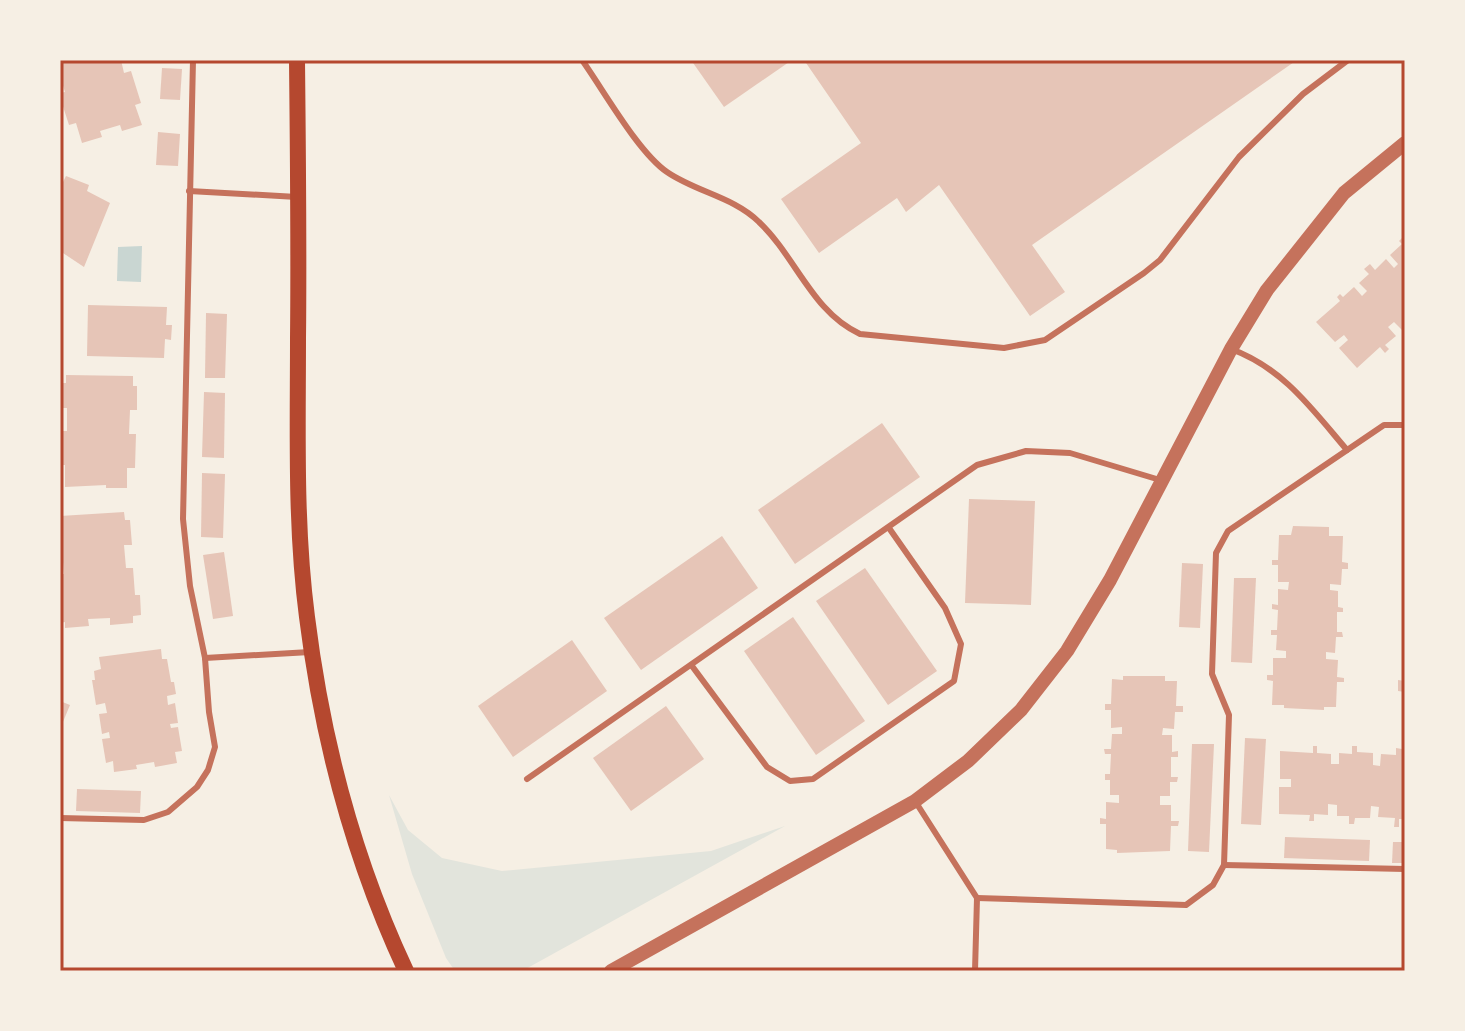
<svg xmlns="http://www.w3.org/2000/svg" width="1465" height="1031" font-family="'Roboto Condensed',sans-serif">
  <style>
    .green { fill: #e2e4dc }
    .water { fill: #c9d6d2 }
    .building { fill: #e6c5b7 }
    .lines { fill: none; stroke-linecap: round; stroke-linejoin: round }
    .service { stroke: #c5725c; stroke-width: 6 }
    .tertiary { stroke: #c5725c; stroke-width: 14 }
    .secondary { stroke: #b5482f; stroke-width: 16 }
    .neatline { fill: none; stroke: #b5482f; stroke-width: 3 }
  </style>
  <rect width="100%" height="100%" fill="#f6efe4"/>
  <!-- green -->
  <path class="green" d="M389,795L408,830L442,858L502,871L711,851L785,826L522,971H455L446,958L412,874Z"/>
  <!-- water -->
  <path class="water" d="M142,246L141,282L117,281L118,247Z"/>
  <!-- building -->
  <g class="building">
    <path d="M60,60H121L124,73L131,71L141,103L135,105L142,125L122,131L120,125L100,131L102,137L82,143L76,123L69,125L60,97V93L65,92L60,76Z"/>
    <path d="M691,60H792L724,107Z"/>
    <path d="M804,60H1297L1032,245L1065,292L1030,316L939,185L906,212L897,198L819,253L781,199L861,143Z"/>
    <path d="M162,68L182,69L180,100L160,99Z"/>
    <path d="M158,132L180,134L178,166L156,165Z"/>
    <path d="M66,176L89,185L87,191L110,203L84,267L60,251V181L63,182Z"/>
    <path d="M1403,237L1405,327L1402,330L1394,322L1388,327L1396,336L1385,345L1389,349L1385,353L1380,347L1357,368L1339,348L1348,340L1344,335L1335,342L1316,322L1340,301L1337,297L1340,294L1343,297L1354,287L1362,296L1367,291L1359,283L1369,274L1364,269L1370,264L1375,270L1386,259L1394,268L1398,264L1390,255L1402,244L1399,241Z"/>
    <path d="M88,305L167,307L166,325H172L171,340L165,339L164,358L87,356Z"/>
    <path d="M206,313L227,314L225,378H205Z"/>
    <path d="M66,375L133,376V386H137V410H130L129,434H136L135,468H127V488H106V485L65,487V465H60V431H67V408H61V383H66Z"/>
    <path d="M204,392L225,393L224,458L202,457Z"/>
    <path d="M882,423L920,477L795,564L758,510Z"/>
    <path d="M202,473L225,474L223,538L201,537Z"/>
    <path d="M969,499L1035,501L1031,605L965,603Z"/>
    <path d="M124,512L125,520H130L132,545H124L126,568H133L135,595H140L141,615L133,616V623L110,625V618L88,619L89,626L65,628V622L60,623V574H64L62,550H60V516Z"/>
    <path d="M1293,526L1329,527V536H1343L1342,562L1348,563V569H1342L1341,585L1330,584V590L1338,591V607L1343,608V612H1337V632H1342L1343,637H1336L1335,653L1326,652V659L1338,660L1337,677L1344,678V682H1337L1336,707H1324V710L1284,708V705H1272L1273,681L1267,680V675H1273V658H1286V651L1276,650L1277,635H1271V630H1277L1278,610L1272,609V604L1278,605V589L1288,590L1289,582H1278V565H1272V560H1278L1279,535H1291Z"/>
    <path d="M722,536L758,588L641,670L604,618Z"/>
    <path d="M224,552L233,616L213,619L203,555Z"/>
    <path d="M1182,563L1203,564L1200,628L1179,627Z"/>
    <path d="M865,568L937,671L888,705L816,601Z"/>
    <path d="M1234,578H1256L1252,663L1231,662Z"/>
    <path d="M793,617L865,721L816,755L744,651Z"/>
    <path d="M572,640L607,691L513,757L478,706Z"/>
    <path d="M161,649L162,659H167L171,682H174L176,694L167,696L168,705L175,703L178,723L170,724L171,728L178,727L182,751L175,752L177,763L155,767L154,762L136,765L137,769L114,772L113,761L106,763L102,739L110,738L109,732L102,734L99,714L107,713L105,703L96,705L92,680H95L94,671L101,669L99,657Z"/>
    <path d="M1123,676H1165V681H1177L1176,706H1183V712H1175L1174,729L1163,728L1162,735H1172V752L1178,751V757H1171V777H1178L1177,782H1170V796H1160V805H1171V821H1179L1178,826H1171L1170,851L1117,853V850L1106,849V824H1100V818L1106,819V802L1119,803V795H1110V780H1105V774H1110L1111,754H1105L1104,749H1111L1112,734H1122V727L1111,728V710H1105V704H1111L1112,679L1123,680Z"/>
    <path d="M1398,680L1405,681V692L1398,691Z"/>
    <path d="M60,701L70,705L60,729Z"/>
    <path d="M666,706L704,759L631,811L593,758Z"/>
    <path d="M1245,738L1266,739L1261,825L1241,824Z"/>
    <path d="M1192,744H1214L1209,852L1188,851Z"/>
    <path d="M1313,746H1317V753L1331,754V764H1339V753L1352,754V746H1357V752L1373,753V765L1380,766L1381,754L1396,755V748L1402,749V755H1405V819H1399V827H1394L1395,818L1378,817L1379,807L1371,806L1370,818H1355L1354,824H1349V816H1337V805L1328,804V815L1314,814V821H1309L1310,815L1279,814V787H1291V779H1280V751L1313,753Z"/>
    <path d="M77,789L141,791L140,813L76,811Z"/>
    <path d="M1285,837L1370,840L1369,861L1284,858Z"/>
    <path d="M1393,842H1405V863H1392Z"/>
  </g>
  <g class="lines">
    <!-- service -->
    <g class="service">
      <path d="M582,60C604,91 638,152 667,172C696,192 734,197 759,222C796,257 812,312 860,334L1004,348L1045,340L1144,273L1160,260L1239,157L1303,94L1348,60"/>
      <path d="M189,191L297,197"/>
      <path d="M1231,349C1283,368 1312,409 1347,450"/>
      <path d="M205,658L310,652"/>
      <path d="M692,666L767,767L790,781L813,779L954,681L961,644L945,608L889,528"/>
      <path d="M527,779L977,465L1026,451L1070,453L1160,480"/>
      <path d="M915,801L977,898L975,971"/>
      <path d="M60,818L144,820L168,812L197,787L208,770L215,747L209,712L205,658L190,586L183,519L193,60"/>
      <path d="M1224,865L1405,869"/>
      <path d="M977,898L1186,905L1213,885L1224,865L1229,715L1212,674L1216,553L1228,531L1384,425H1405"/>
    </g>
    <!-- tertiary -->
    <path class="tertiary" d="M611,971L915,801L968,761L1021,710L1067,651L1110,580L1231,349L1267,290L1344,193L1405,143"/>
    <!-- secondary -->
    <path class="secondary" d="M297,60C298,153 299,246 298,339C298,431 295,525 307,617C322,738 354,860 406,971"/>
  </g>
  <!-- border -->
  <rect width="1465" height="1031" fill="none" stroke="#f6efe4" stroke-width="124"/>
  <rect x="62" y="62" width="1341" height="907" class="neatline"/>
</svg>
